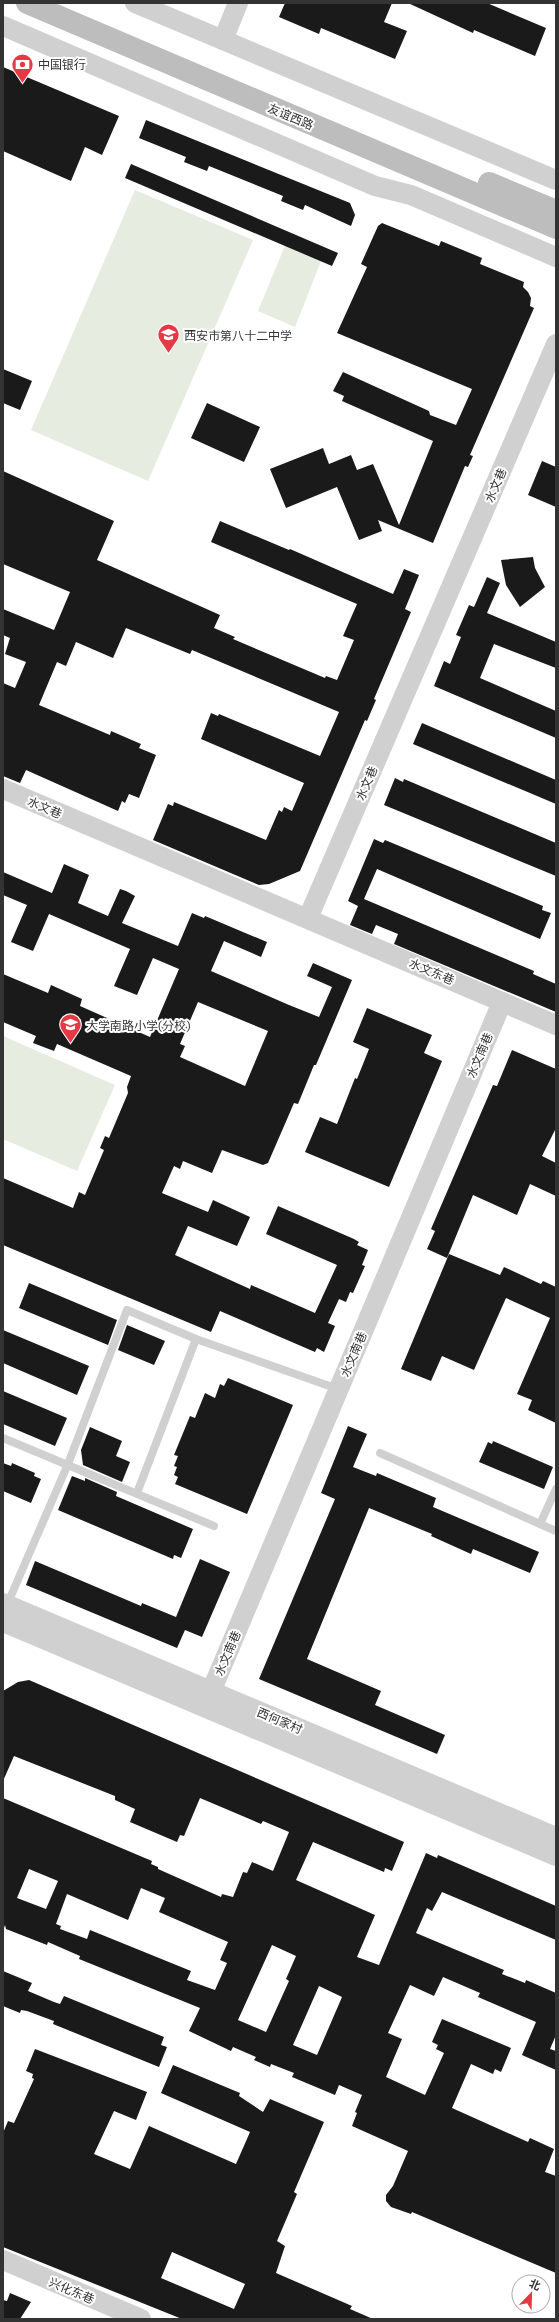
<svg xmlns="http://www.w3.org/2000/svg" width="559" height="2322" font-family="'Exo 2','Noto Sans SC',sans-serif">
  <style>
    .green { fill: #e6ecdf }
    .building { fill: #1a1a1a; fill-rule: evenodd }
    .lines { fill: none; stroke-linecap: round; stroke-linejoin: round }
    .service { stroke: #d0d0d0; stroke-width: 8 }
    .tertiary { stroke: #d0d0d0; stroke-width: 20 }
    .secondary { stroke: #bdbdbd; stroke-width: 22 }
    .labels { text-anchor: middle; dominant-baseline: central; stroke-width: 4; stroke-linejoin: round; paint-order: stroke }
    .poi-label { font-size: 12px; fill: #333; stroke: #fff; text-anchor: start }
    .street-label { font-size: 12px; fill: #333; stroke: #fff }
  </style>
  <rect width="100%" height="100%" fill="#fff"/>
  <!-- green -->
  <g class="green">
    <path d="M135,190L253,240L148,481L31,430Z"/>
    <path d="M289,236L325,251L295,327L258,311Z"/>
    <path d="M3,1036L115,1085L77,1171L3,1139Z"/>
  </g>
  <!-- building -->
  <g class="building">
    <path d="M285,3H392L384,22L407,31L395,59L321,28L319,34L279,17Z"/>
    <path d="M408,3H487L546,28L535,56L474,30L473,33Z"/>
    <path d="M3,67L119,116L102,155L85,147L71,181L3,151Z"/>
    <path d="M146,120L350,203L355,215L351,226L305,205L303,210L281,201L283,196L209,166L207,171L184,162L186,157L139,138Z"/>
    <path d="M131,164L338,253L332,266L125,178Z"/>
    <path d="M382,223L439,246L441,241L482,258L480,264L524,282L523,287L528,292L531,298L530,306L534,308L470,455L473,456L468,467L465,466L433,543L378,520L382,531L359,540L337,487L286,508L270,469L323,448L329,464L351,455L357,470L373,464L399,525L433,441L342,401L344,396L333,391L343,372L429,411L430,415L456,425L472,389L337,333L367,267L361,264L378,226Z"/>
    <path d="M3,369L32,381L20,410L3,403Z"/>
    <path d="M207,403L260,427L244,462L191,438Z"/>
    <path d="M542,461L556,467V507L528,495Z"/>
    <path d="M3,471L114,521L97,560L220,615L214,628L235,637L233,639L325,678L326,676L337,680L354,640L343,636L357,604L211,542L220,521L289,550L290,549L393,594L404,569L419,575L405,609L411,612L374,699L376,700L367,721L365,720L300,871L269,884L259,885L153,840L168,804L173,806L174,802L266,840L279,810L282,812L284,807L292,811L304,783L201,739L211,713L218,716L219,714L320,756L339,712L192,650L190,654L126,628L113,658L76,642L66,666L57,662L39,705L110,735L111,731L141,744L139,748L156,755L139,798L129,794L125,803L122,801L118,811L26,770L20,783L3,776V683L15,688L26,662L5,654L10,638L3,635V609L54,630L70,592L3,564Z"/>
    <path d="M533,557L535,568L545,587L520,607L506,585L501,560Z"/>
    <path d="M487,577L500,583L487,613L556,642V668L494,644L480,678L556,711V738L434,686L444,661L450,664L461,637L456,635L469,605L474,607Z"/>
    <path d="M422,723L556,780V804L413,744Z"/>
    <path d="M395,778L403,782L404,779L556,843V876L384,805Z"/>
    <path d="M374,839L383,843L385,840L455,869L543,906L542,910L551,913L540,939L377,869L364,899L534,971L533,974L556,984V1012L394,944L398,934L376,925L372,934L350,925L358,906L348,901Z"/>
    <path d="M64,864L89,875L78,903L108,916L120,889L126,891L135,896L122,923L178,946L192,913L204,918L205,916L267,942L261,957L224,941L211,971L289,1005L319,1017L332,987L307,976L313,963L352,980L316,1065H314L298,1104L294,1103L268,1163L263,1165L222,1150L212,1173L183,1161L180,1169L174,1166L162,1193L208,1212L213,1200L250,1217L237,1246L188,1226L175,1255L250,1289L251,1285L315,1313L337,1265L266,1234L278,1206L354,1239L359,1242L357,1245L368,1250L362,1265L365,1266L353,1293L350,1292L346,1302L339,1299L328,1323L335,1326L324,1352L317,1348L315,1352L220,1311L211,1332L3,1245V1178L73,1208L79,1192L85,1195L104,1150L100,1148L105,1136L109,1138L128,1093L127,1087L131,1076L57,1044L54,1051L33,1043L36,1036L3,1022V974L48,993L51,985L82,999L80,1006L150,1037L179,969L153,958L137,995L114,986L130,949L49,914L33,951L11,942L27,905L3,895V872L52,893ZM198,1002L268,1031L245,1086L180,1057L185,1046L180,1044Z"/>
    <path d="M367,1008L432,1035L424,1053L442,1061L389,1187L305,1152L320,1117L337,1124L355,1078L357,1079L369,1049L353,1042Z"/>
    <path d="M512,1050L556,1069V1128L542,1156L556,1163V1196L530,1184L517,1215L473,1195L447,1258L427,1249L435,1231L431,1229L493,1085L497,1086Z"/>
    <path d="M449,1254L500,1275L504,1267L541,1284L543,1281L556,1287V1423L528,1410L532,1400L517,1394L550,1318L506,1298L474,1370L442,1356L431,1381L401,1369Z"/>
    <path d="M29,1283L117,1320L108,1345L19,1308Z"/>
    <path d="M127,1325L165,1341L154,1365L118,1350Z"/>
    <path d="M3,1330L89,1366L77,1395L3,1363Z"/>
    <path d="M228,1378L293,1405L247,1514L175,1484L178,1477L174,1475L177,1467L174,1466L178,1456L174,1455L190,1416L195,1418L205,1393L215,1398L220,1384L224,1386Z"/>
    <path d="M3,1391L67,1418L55,1446L3,1424Z"/>
    <path d="M348,1426L367,1434L353,1467L376,1476L377,1473L436,1498L433,1507L539,1552L530,1573L473,1549L471,1554L431,1536L432,1534L369,1508L307,1659L381,1691L375,1705L445,1735L437,1754L259,1679L335,1499L321,1493Z"/>
    <path d="M90,1427L122,1441L116,1456L130,1462L122,1482L83,1465L81,1450Z"/>
    <path d="M493,1441L553,1467L544,1489L479,1462L488,1442L492,1444Z"/>
    <path d="M3,1463L11,1466L12,1463L35,1473L34,1476L41,1479L31,1503L3,1491Z"/>
    <path d="M72,1476L85,1481V1478L117,1492L116,1496L193,1529L181,1558L174,1555L173,1559L58,1510Z"/>
    <path d="M200,1559L230,1572L202,1637L185,1630L177,1648L26,1585L35,1561L141,1606L142,1603L176,1617Z"/>
    <path d="M29,1680L404,1842L392,1871L385,1868L384,1872L313,1842L296,1880L375,1915L357,1957L379,1965L426,1853L437,1858L438,1855L556,1906V1940L442,1892L432,1911L427,1908L416,1933L504,1970L502,1974L525,1983L526,1980L556,1993V2035L550,2049L556,2051V2070L522,2055L536,2022L478,1997L480,1993L443,1977L434,1996L410,1985L388,2033L402,2039L386,2077L425,2095L444,2053L436,2049L438,2045L432,2042L442,2019L511,2048L501,2072L495,2069L493,2074L471,2064L452,2108L528,2142L530,2138L554,2149L545,2172L556,2176V2273L412,2212L411,2214L391,2207L386,2201V2195L393,2186L408,2151L352,2126L357,2113L355,2112L362,2095L339,2085L335,2095L292,2077L294,2073L271,2064L270,2067L254,2060L256,2057L233,2047L231,2051L189,2031L200,2008L79,1959L80,1956L48,1942L47,1945L6,1929L5,1925L3,1931V1798L152,1861L151,1864L158,1867V1869L221,1897L222,1894L233,1897L243,1872L247,1873L252,1862L273,1871L289,1832L263,1821L261,1824L200,1798L184,1836L180,1835L177,1842L130,1822L135,1809L115,1800V1796L14,1756L3,1781V1691L18,1682ZM29,1869L58,1881L46,1909L17,1898ZM141,1888L165,1898L159,1912L228,1942L220,1960L227,1963L215,1990L187,1980L191,1971L90,1930L87,1939L60,1929L61,1926L56,1924L67,1894L128,1920ZM272,1945L296,1956L286,1979L289,1981L266,2032L238,2020ZM319,1986L342,1997L317,2055L293,2045Z"/>
    <path d="M3,1971L32,1983L28,1991L54,2002L60,2004L64,1996L164,2037L161,2045L167,2047L159,2067L53,2024L54,2021L27,2011L21,2010L20,2013L3,2006Z"/>
    <path d="M35,2049L147,2092L136,2120L114,2111L94,2154L130,2169L149,2126L236,2164L250,2132L161,2093L173,2065L240,2093L239,2096L263,2112L270,2099L324,2122L294,2192L297,2194L277,2241L285,2246L276,2273L352,2306L350,2309L373,2319H182L3,2247V2133L8,2121L14,2123L34,2079L32,2078L33,2074L26,2071ZM172,2252L245,2284L234,2309L161,2278Z"/>
    <path d="M10,2293L31,2302L20,2319H3V2300L7,2301Z"/>
  </g>
  <g class="lines">
    <!-- service -->
    <g class="service">
      <path d="M3,1438L214,1526"/>
      <path d="M380,1453L540,1524L556,1489"/>
      <path d="M137,1493L196,1339"/>
      <path d="M540,1524L556,1531"/>
      <path d="M7,1605L68,1464L127,1310L196,1339L338,1389"/>
    </g>
    <!-- tertiary -->
    <g class="tertiary">
      <path d="M135,3L556,180"/>
      <path d="M3,26L375,186L411,195L556,257"/>
      <path d="M223,40L238,3"/>
      <path d="M3,789L556,1025"/>
      <path d="M308,918L556,344"/>
      <path d="M3,1603L556,1837"/>
      <path d="M3,1622L556,1856"/>
      <path d="M205,1706L502,1002"/>
      <path d="M3,2260L141,2319"/>
    </g>
    <!-- secondary -->
    <g class="secondary">
      <path d="M27,3L556,228"/>
      <path d="M489,183L556,211"/>
    </g>
  </g>
  <!-- icons -->
  <defs>
    <symbol id="bank-pin" viewBox="-11 -11 22 30"><path d="M0 17L-7.5 6A9.5 9.5 0 1 1 7.5 6Z" fill="#e63946" stroke="#fff"/><path d="M-6-4H6V4H-6ZM0-2.3a2.3 2.3 0 1 0 0 4.6a2.3 2.3 0 1 0 0-4.6Z" fill="#fff"/></symbol>
    <symbol id="school-pin" viewBox="-11 -11 22 30"><path d="M0 17L-7.5 6A9.5 9.5 0 1 1 7.5 6Z" fill="#e63946" stroke="#fff"/><path d="M0-5L7-2L0 1L-7-2ZM-4 1L0 2.5L4 1V4Q0 6-4 4Z" fill="#fff"/></symbol>
  </defs>
  <g fill-rule="evenodd">
    <use href="#bank-pin" x="10" y="52" width="25" height="34"/>
    <use href="#school-pin" x="156" y="322" width="25" height="34"/>
    <use href="#school-pin" x="58" y="1012" width="25" height="34"/>
  </g>
  <g class="labels">
    <!-- poi labels -->
    <g class="poi-label">
      <text x="38" y="64">中国银行</text>
      <text x="184" y="335">西安市第八十二中学</text>
      <text x="86" y="1025">大学南路小学(分校)</text>
    </g>
    <!-- street labels -->
    <g class="street-label">
      <text transform="translate(291 116) rotate(23)">友谊西路</text>
      <text transform="translate(495 485) rotate(-67)">水文巷</text>
      <text transform="translate(366 783) rotate(-67)">水文巷</text>
      <text transform="translate(45 807) rotate(23)">水文巷</text>
      <text transform="translate(432 971) rotate(23)">水文东巷</text>
      <text transform="translate(479 1055) rotate(-67)">水文南巷</text>
      <text transform="translate(353 1354) rotate(-67)">水文南巷</text>
      <text transform="translate(227 1653) rotate(-67)">水文南巷</text>
      <text transform="translate(280 1720) rotate(23)">西何家村</text>
      <text transform="translate(72 2290) rotate(23)">兴化东巷</text>
    </g>
  </g>
  <!-- border -->
  <rect width="559" height="2322" fill="none" stroke="#333333" stroke-width="8"/>
  <!-- north arrow -->
  <g transform="translate(531 2294) rotate(23)"><circle r="19" fill="#ffffff" stroke="#adadad"/>
  <path d="M0-3L7 15L0 10L-7 15Z" fill="#e63946"/>
  <text y="-6" font-size="11" font-weight="bold" text-anchor="middle" fill="#333333">北</text>
  </g>
</svg>
